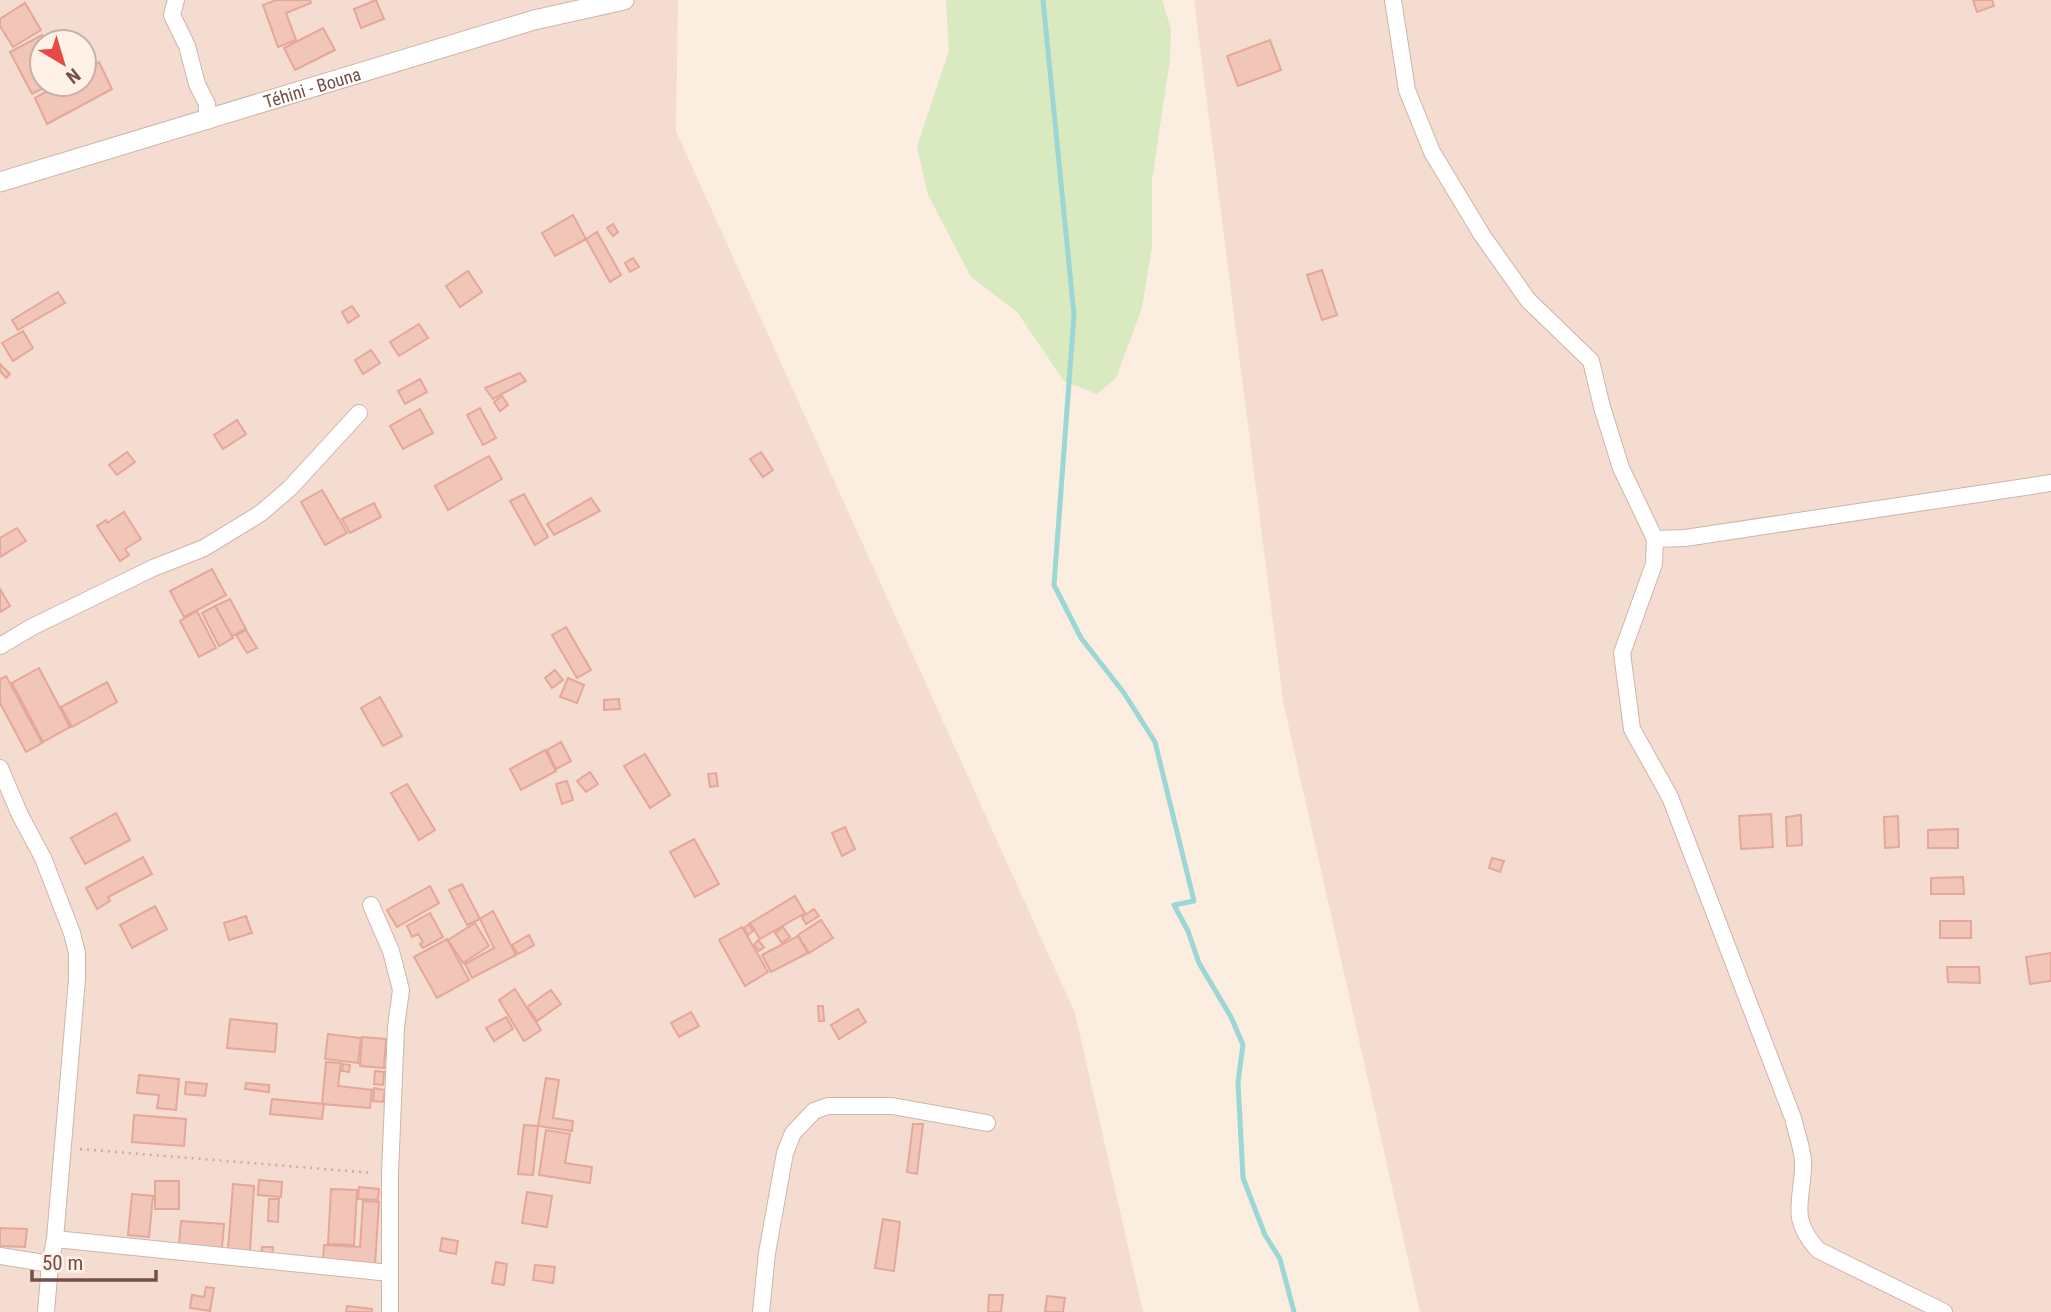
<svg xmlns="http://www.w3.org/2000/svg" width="2051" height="1312" font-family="'Roboto Condensed',sans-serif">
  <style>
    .residential { fill: #f4ddd0; fill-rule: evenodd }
    .green { fill: #d9e9c0 }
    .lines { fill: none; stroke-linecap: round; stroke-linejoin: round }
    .stream { stroke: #9cd7d5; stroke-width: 5 }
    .building { fill: #f2c5b9; stroke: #e4a799; stroke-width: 2 }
    .minor-casing { stroke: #cfb4ab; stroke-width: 18 }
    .tertiary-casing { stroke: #cfb4ab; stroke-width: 21 }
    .path { stroke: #d6a89c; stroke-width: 2.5; stroke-dasharray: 2 5; stroke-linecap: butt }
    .minor { stroke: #fff; stroke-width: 16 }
    .tertiary { stroke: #fff; stroke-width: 19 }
    .labels { text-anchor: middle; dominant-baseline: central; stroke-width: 5; stroke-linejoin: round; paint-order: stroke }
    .street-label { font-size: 18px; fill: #734f48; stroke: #fff1e7 }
  </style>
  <rect width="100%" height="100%" fill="#fcede1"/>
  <!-- residential -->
  <g class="residential">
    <path d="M0,0H678L676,131L1075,1013L1143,1312H0ZM42,42H84V84H42Z"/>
    <path d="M1194,0H2051V1312H1420L1283,701Z"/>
  </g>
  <!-- green -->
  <path class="green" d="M946,0H1162L1171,29L1170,59L1152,180V247L1142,308L1116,378L1097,394L1064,381L1017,312L971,277L928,195L917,147L949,51Z"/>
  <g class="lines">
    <!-- stream -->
    <path class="stream" d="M1043,0L1074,315L1054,585L1081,638L1124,693L1155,742L1194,901L1174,905L1188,931L1199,963L1231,1017L1243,1045L1238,1082L1243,1178L1265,1235L1280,1259L1294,1312"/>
  </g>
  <!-- building -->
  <g class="building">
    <path d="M276,0H310L311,3L286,13L296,40L278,47L263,5Z"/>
    <path d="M376,0L384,19L361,28L354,9Z"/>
    <path d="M1973,0H1992L1994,6L1977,12Z"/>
    <path d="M25,3L41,30L13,47L0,26V19Z"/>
    <path d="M323,28L335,50L295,70L284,48Z"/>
    <path d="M42,35L46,42H42V84H51L32,94L10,52Z"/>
    <path d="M1270,40L1281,70L1238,86L1227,56Z"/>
    <path d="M99,62L112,89L47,124L35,98L60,84H84V71Z"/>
    <path d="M573,215L586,239L555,256L542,233Z"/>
    <path d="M613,224L618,232L613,236L607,228Z"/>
    <path d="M597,232L621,275L610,282L586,239Z"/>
    <path d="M633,258L639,267L630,272L625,263Z"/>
    <path d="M1322,270L1337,315L1322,320L1307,275Z"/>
    <path d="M468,271L482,292L460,307L446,286Z"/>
    <path d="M58,292L65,303L18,330L12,320Z"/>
    <path d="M352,306L359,316L348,323L342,312Z"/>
    <path d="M419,324L428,338L399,356L390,342Z"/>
    <path d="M23,331L33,348L13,361L2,343Z"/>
    <path d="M371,350L380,363L363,374L355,360Z"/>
    <path d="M0,364L10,374L6,378L0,371Z"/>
    <path d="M520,373L526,381L493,399L485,388Z"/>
    <path d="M420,379L427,392L405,404L398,391Z"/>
    <path d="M502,396L508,405L500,411L494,402Z"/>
    <path d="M480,408L496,438L483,445L467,415Z"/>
    <path d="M420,409L433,433L403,449L390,426Z"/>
    <path d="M237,420L246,434L223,449L214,435Z"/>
    <path d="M127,452L135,462L117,475L109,465Z"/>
    <path d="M761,452L773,470L763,477L750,459Z"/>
    <path d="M489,456L502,479L448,510L435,486Z"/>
    <path d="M322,490L347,533L325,545L301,502Z"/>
    <path d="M524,494L548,537L535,545L510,501Z"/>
    <path d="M591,498L600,511L554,535L547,524Z"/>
    <path d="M374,503L381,517L350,533L342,519Z"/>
    <path d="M124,512L141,539L125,549L129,555L120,561L97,526L106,520L107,523Z"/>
    <path d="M17,528L26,541L0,557V538Z"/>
    <path d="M212,569L226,595L184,617L170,591Z"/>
    <path d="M0,589L10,606L0,612Z"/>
    <path d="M230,599L246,629L232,636L215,606Z"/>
    <path d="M215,606L233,638L219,646L202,613Z"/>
    <path d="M197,611L216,648L199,657L180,621Z"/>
    <path d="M566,627L591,670L577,678L552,635Z"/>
    <path d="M246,630L257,648L247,653L236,635Z"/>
    <path d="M39,668L70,727L43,742L12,683Z"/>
    <path d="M555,670L563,680L552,688L545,678Z"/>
    <path d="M6,676L42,743L26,752L0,703V679Z"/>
    <path d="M568,678L584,685L577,703L560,697Z"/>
    <path d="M107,682L117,702L72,727L61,707Z"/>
    <path d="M380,697L402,736L383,746L361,708Z"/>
    <path d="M619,699L620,709L604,710V700Z"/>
    <path d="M561,742L571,761L556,769L547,750Z"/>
    <path d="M545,750L556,771L521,790L510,769Z"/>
    <path d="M645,754L670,795L650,808L624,766Z"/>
    <path d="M590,772L598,784L586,792L577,781Z"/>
    <path d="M716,773L718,786L710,787L708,774Z"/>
    <path d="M567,781L573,800L562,804L556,784Z"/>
    <path d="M407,784L435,830L419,840L391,793Z"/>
    <path d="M116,813L130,840L85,864L71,838Z"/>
    <path d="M1771,814L1773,847L1741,849L1739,816Z"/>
    <path d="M1801,815L1802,845L1787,846L1786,817Z"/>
    <path d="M1898,816L1899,847L1885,848L1884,817Z"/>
    <path d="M845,827L855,849L842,856L832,833Z"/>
    <path d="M1958,829V848H1928V830Z"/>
    <path d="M694,839L719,884L695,897L670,852Z"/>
    <path d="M143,857L152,874L108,897L110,901L97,909L86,888Z"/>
    <path d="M1492,858L1504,861L1500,872L1489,868Z"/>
    <path d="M1963,877L1964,894H1931V878Z"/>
    <path d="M462,884L480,919L467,925L449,890Z"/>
    <path d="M430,886L439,903L397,927L387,910Z"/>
    <path d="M795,896L805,913L760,939L750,923Z"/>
    <path d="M155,906L167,929L132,948L120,925Z"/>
    <path d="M814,909L819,916L806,924L802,917Z"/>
    <path d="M493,911L516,955L472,978L465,964L494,948L480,919Z"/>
    <path d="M430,913L443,937L423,948L420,944L423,942L418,934L412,937L407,926Z"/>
    <path d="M246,916L252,933L229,940L224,923Z"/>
    <path d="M821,920L833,938L809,953L798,935Z"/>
    <rect x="1940" y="921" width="31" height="17"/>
    <path d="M475,923L489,946L463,963L448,940Z"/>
    <path d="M749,924L753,931L748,935L744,928Z"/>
    <path d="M742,927L768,972L745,986L719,940Z"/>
    <path d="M783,927L790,937L782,943L775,933Z"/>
    <path d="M529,935L534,945L518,954L512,945Z"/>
    <path d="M798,936L808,953L771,972L762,955Z"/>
    <path d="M447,939L469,980L437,998L414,957Z"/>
    <path d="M758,940L764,947L759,951L754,945Z"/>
    <path d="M2051,953V981L2030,984L2026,957Z"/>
    <path d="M1947,967H1979L1980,983L1948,982Z"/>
    <path d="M515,989L541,1030L524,1041L499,1000Z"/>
    <path d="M551,990L561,1004L537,1021L527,1007Z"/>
    <path d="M818,1006H823L824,1021H819Z"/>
    <path d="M858,1009L866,1022L839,1039L831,1025Z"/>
    <path d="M691,1012L699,1026L679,1037L671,1023Z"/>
    <path d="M506,1017L513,1029L494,1041L486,1028Z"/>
    <path d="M230,1019L277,1024L275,1052L227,1048Z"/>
    <path d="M328,1034L361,1038L358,1063L325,1059Z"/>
    <path d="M362,1037L386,1039L384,1068L360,1066Z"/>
    <path d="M326,1062L341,1063L338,1086L372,1090L370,1108L322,1104Z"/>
    <path d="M343,1064L350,1065L349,1072L342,1071Z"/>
    <path d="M375,1071L384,1072L383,1085L374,1084Z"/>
    <path d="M139,1075L179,1079L176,1110L157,1108L159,1095L137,1093Z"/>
    <path d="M546,1078L559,1080L553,1118L573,1121L572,1131L538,1126Z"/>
    <path d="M186,1082L207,1084L205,1096L185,1094Z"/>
    <path d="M246,1083L269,1085V1092L245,1089Z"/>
    <path d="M374,1088L385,1090L383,1102L373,1101Z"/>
    <path d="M272,1099L324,1104L322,1119L270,1114Z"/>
    <path d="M134,1115L186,1119L184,1146L132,1142Z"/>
    <path d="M913,1124H923L917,1174L907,1172Z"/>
    <path d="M524,1125L538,1126L533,1175L518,1174Z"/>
    <path d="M546,1130L570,1134L565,1163L592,1167L590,1183L539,1175Z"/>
    <path d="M259,1180L282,1182L281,1197L258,1195Z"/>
    <rect x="155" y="1181" width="24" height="28"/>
    <path d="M233,1184L254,1186L250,1251L228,1249Z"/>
    <path d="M359,1187L379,1189L378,1200L358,1199Z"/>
    <path d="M331,1189L357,1190L354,1245L328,1244Z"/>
    <path d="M527,1192L552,1196L547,1227L522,1223Z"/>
    <path d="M132,1194L153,1196L149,1237L128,1235Z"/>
    <path d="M269,1199H279L278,1222L268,1221Z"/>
    <path d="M363,1201L379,1202L375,1265L323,1262L324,1245L360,1247Z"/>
    <path d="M883,1219L900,1222L894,1271L875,1268Z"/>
    <path d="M181,1221L224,1224L222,1248L179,1245Z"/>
    <path d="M0,1228L27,1229L25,1247L0,1246Z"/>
    <path d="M442,1238L458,1241L456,1254L440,1251Z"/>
    <path d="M262,1247H273L272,1257H261Z"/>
    <path d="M496,1262L507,1264L504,1285L492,1283Z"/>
    <path d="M535,1265L555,1267L553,1283L533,1280Z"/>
    <path d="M206,1287L214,1288L210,1311L190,1308L192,1295L204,1297Z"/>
    <path d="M989,1295H1003L1001,1312H988Z"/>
    <path d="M1047,1296L1065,1298L1063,1312H1045Z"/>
    <path d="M347,1306L372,1309V1312H346Z"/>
  </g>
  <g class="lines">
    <defs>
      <g id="minor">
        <path d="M176,0L172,15L187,46L197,84L207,104V121"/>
        <path d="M1393,0L1407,90L1432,152L1482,235L1528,300L1591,361L1602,407L1621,468L1655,539L1654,564L1622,653L1632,729L1670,797L1793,1118C1796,1131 1802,1147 1803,1161C1804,1200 1787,1216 1818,1250L1944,1312"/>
        <path d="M1655,539L1685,538L2051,483"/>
        <path d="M0,646L32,627L153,568L204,548L261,513L290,488L359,413"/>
        <path d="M0,768L20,815L43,858L72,933L77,953V979L55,1239L50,1264L46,1312"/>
        <path d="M371,905L391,951L401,990L396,1027L390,1174V1312"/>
        <path d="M55,1239L390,1273"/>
        <path d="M0,1256L50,1264"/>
        <path d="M761,1312L767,1253L785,1153L793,1133L814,1111L828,1106H892L987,1123"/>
      </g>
      <g id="tertiary">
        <path id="s1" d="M0,182L534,20L624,0"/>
      </g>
    </defs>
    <!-- minor casing -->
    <use href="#minor" class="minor-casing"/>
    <!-- tertiary casing -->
    <use href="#tertiary" class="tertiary-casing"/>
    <!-- path -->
    <path class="path" d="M80,1149L373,1173"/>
    <!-- minor -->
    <use href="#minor" class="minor"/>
    <!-- tertiary -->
    <use href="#tertiary" class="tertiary"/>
  </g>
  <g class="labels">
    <!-- street labels -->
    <g class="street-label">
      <text stroke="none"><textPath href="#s1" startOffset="326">Téhini - Bouna</textPath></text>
    </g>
  </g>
  <!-- north arrow -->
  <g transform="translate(63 63) rotate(142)"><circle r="33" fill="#fff1e7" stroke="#c7b0a7" stroke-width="2"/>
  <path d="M0-5L12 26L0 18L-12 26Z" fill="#e74a45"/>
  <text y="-10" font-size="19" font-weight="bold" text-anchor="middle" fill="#734f48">N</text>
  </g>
  <!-- scale -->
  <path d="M32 1270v10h124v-10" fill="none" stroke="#734f48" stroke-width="3.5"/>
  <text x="42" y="1270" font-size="21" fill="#734f48" stroke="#fff1e7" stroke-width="5" paint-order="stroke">50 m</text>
</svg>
